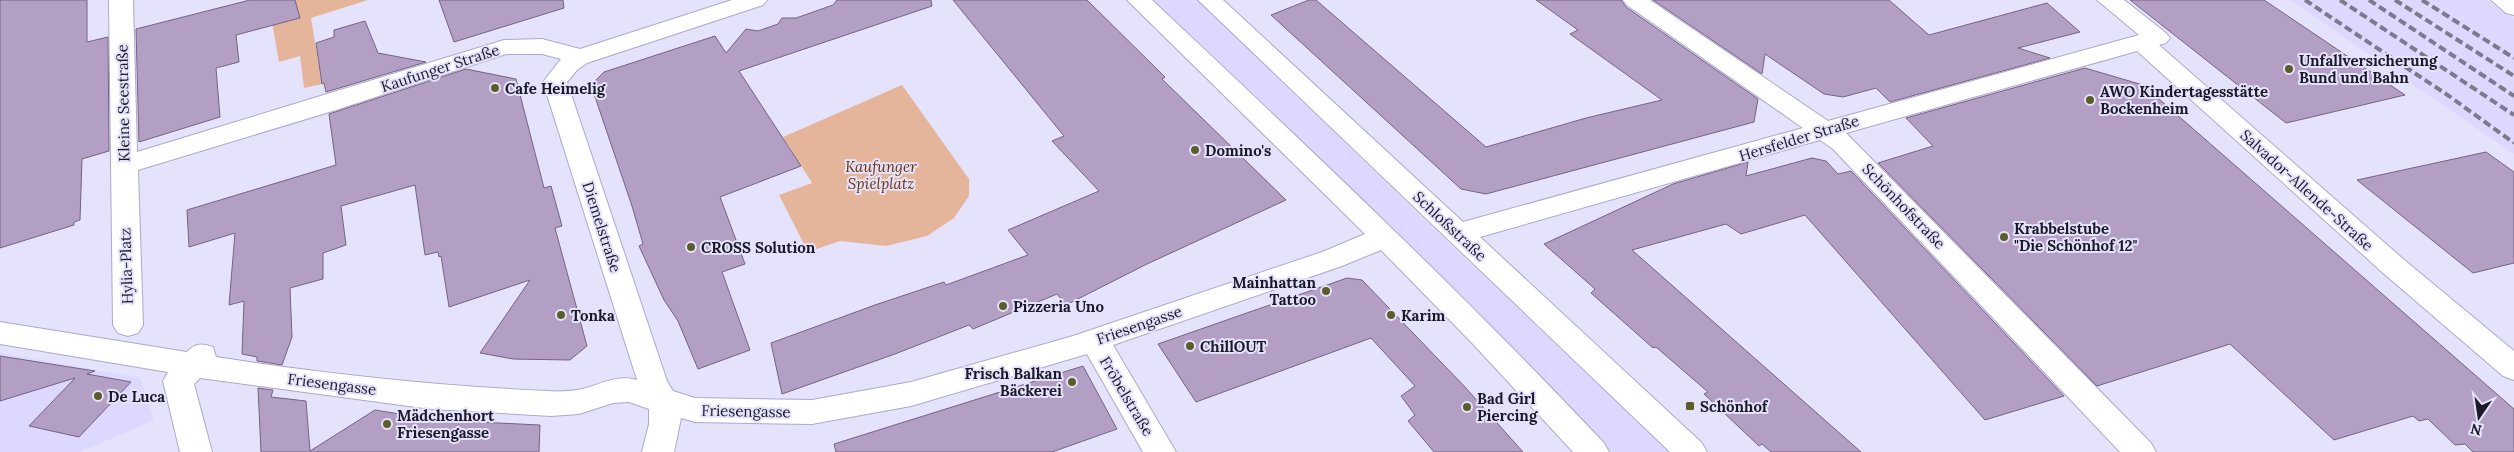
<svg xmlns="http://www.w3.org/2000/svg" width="2514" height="452" font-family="Lora,serif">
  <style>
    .built { fill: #dcd8ff }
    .green { fill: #e5b59b }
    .building { fill: #b39fc3; stroke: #756384 }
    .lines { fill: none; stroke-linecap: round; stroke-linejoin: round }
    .minor-casing { stroke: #aca8ce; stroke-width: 2 }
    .minor { fill: #fff; fill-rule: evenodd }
    .rail { stroke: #7c7a8d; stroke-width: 4; stroke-dasharray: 8 4; stroke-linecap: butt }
    .poi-dot { fill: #5b5c29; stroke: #e5e3fb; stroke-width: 2 }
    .labels { text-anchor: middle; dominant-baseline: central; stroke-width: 4; stroke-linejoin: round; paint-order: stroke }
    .poi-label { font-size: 15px; font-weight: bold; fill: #1b1928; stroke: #e5e3fb; text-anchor: start }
    .street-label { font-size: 15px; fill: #1b1928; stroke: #e5e3fb }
    .park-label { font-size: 15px; font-style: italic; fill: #6a320b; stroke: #e5e3fb }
  </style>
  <rect width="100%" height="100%" fill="#e5e3fb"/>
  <!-- built -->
  <g class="built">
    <path d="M1153,0H1198L1456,250L1671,452H1607L1515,351Z"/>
    <path d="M2290,0H2486L2514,19V154Z"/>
    <path d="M0,353L140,378L154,420L80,452H0Z"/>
  </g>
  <!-- green -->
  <g class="green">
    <path d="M268,0H368L311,18L322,84L304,88L300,56L279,62Z"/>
    <path d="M902,85L969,179V196L954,218L927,236L886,246L840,241L808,252L779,195L812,183L783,137Z"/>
  </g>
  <!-- building -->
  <g class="building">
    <path d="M0,0H87V42L108,37L109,151L82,159L80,220L74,222V225L0,248Z"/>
    <path d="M250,0H295L300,18L236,35L239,62L216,68L220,117L139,142L136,29Z"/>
    <path d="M439,0H563L564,8L454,42Z"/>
    <path d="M837,0H931L932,6L739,71L801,166L720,197L745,264L722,272L750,350L698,369L678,321L664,300L639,246L643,244L632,206L591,85L604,72L715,36L726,53L746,29L758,31L778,24L782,18H796L833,5Z"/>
    <path d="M953,0H1087L1165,77L1162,79L1286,200L1147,264L1066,305L1057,294L973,329L969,325L895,354L782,394L771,343L875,305L944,282L946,285L1028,255L1008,230L1099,191L1052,141L1064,136Z"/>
    <path d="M1309,0H1316L1486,147L1586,118L1662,100L1570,34L1578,30L1536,0H1621L1626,7L1758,99L1754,122L1486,194L1461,189L1271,15Z"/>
    <path d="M1653,0H1889L1929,35L2047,3L2080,32L2018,48L2050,58L1890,102L1876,88L1843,97L1824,94L1765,54L1762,74Z"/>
    <path d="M2130,0H2264L2405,95L2286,123Z"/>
    <path d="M365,21L378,53L426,62L326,92L324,83L322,84L316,43L334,37V30Z"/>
    <path d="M2085,68L2143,85L2514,409V452H2473L2465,444L2455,445L2428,419L2419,421L2413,416L2334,440L2230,344L2097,386L1878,163L1933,146L1906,118Z"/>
    <path d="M466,69L516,79L544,188L551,186L562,226L555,228L587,346L570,360L513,359L480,353L530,280L449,307L441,256L439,257L438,252L425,255L415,185L341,206L346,245L323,253V279L290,288L292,337L282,365L257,361V357L242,354L244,301L229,305L235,233L189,247L187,210L336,165L329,114Z"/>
    <path d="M2486,152L2514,172V263L2473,273L2357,180Z"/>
    <path d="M1812,158L1826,161L1838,174L1851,171L2064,396L1985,420L1805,215L1741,234L1726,224L1632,250L1861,452H1771L1762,444L1759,446L1704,394L1708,392L1656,347L1653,348L1591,293L1595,289L1544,244L1673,184L1748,162L1746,176Z"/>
    <path d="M1347,278L1362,280L1465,387L1523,452H1434L1408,421L1415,415L1401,396L1415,386L1371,338L1196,402L1158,344Z"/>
    <path d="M0,356L95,371L87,374L131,382L79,437L29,426L75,378L0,401Z"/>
    <path d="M1083,366L1117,429L1052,452H836L834,444Z"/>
    <path d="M258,388L273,390L271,397L306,401L310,451L375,410L436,420L540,425L539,452H261Z"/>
  </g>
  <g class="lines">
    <defs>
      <g id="minor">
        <path d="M109,0H133L137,152L504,40L542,39L580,49L732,0H767L763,5L587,63L577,70L567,82L667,381L673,391L695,398L812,400L911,382L1073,336L1322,252L1365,234L1127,0H1152C1306,145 1459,289 1604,443L1609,452H1573L1473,344L1381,250L1342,266L1113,345L1176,452H1143L1087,354L911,406L812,424L695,422L681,418L674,452H642L649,424V409L629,402L613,403L579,414L551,416L431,409L200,378L194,384L212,452H180L163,381L168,372L0,344V322L187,352C195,343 202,343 213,347L216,357C326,374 437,386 548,391C558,392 569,391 578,390C599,386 615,374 637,380L543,82L561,59L542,54H506L336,110L138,170L143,325L138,333L128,336L118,333L113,325Z"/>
        <path d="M1198,0H1223L1463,222L1803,128L1627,5L1623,0H1650L1828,121L2139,35L2097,0H2124L2166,33L2170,38L2166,43L2159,45L2402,258L2514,351V380L2503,376L2382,272L2137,51L1846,133L2151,443L2156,452H2120L1833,149L1820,140L1480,237L1702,443L1707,452H1670Z"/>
        <path d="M2491,0H2514V15L2506,13Z"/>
      </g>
    </defs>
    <!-- minor casing -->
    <use href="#minor" class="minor-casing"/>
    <!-- minor -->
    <use href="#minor" class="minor"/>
    <!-- rail -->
    <g class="rail">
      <path d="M2305,0L2449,96L2514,143"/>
      <path d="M2340,0L2514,115"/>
      <path d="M2369,0L2514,96"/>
      <path d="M2395,0L2514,76"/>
      <path d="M2422,0L2514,58"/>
    </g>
  </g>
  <!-- markers -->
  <g class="poi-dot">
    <circle cx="2289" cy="69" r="5"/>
    <circle cx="495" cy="88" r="5"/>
    <circle cx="2090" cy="100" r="5"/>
    <circle cx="1195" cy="150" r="5"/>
    <circle cx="2004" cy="237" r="5"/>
    <circle cx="691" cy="247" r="5"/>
    <circle cx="1326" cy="291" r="5"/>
    <circle cx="1003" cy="306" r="5"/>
    <circle cx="561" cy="315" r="5"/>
    <circle cx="1391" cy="315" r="5"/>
    <circle cx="1190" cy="346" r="5"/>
    <circle cx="1072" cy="382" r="5"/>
    <circle cx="98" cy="396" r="5"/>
    <rect x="1685" y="401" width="10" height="10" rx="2.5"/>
    <circle cx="1467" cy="407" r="5"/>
    <circle cx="387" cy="424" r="5"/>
  </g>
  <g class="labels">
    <!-- poi labels -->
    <g class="poi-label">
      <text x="2299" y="60">Unfallversicherung<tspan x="2299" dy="17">Bund und Bahn</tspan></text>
      <text x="505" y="88">Cafe Heimelig</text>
      <text x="2100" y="91">AWO Kindertagesstätte<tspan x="2100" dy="17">Bockenheim</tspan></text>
      <text x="1205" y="150">Domino's</text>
      <text x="2014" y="228">Krabbelstube<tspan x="2014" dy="17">"Die Schönhof 12"</tspan></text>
      <text x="701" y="247">CROSS Solution</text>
      <text x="1316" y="282" text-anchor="end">Mainhattan<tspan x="1316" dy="17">Tattoo</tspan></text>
      <text x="1013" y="306">Pizzeria Uno</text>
      <text x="571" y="315">Tonka</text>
      <text x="1401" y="315">Karim</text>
      <text x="1200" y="346">ChillOUT</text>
      <text x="1062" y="373" text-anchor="end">Frisch Balkan<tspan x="1062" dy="17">Bäckerei</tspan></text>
      <text x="108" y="396">De Luca</text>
      <text x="1477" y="398">Bad Girl<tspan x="1477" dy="17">Piercing</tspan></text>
      <text x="1700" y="406">Schönhof</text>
      <text x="397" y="415">Mädchenhort<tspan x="397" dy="17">Friesengasse</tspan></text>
    </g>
    <!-- street labels -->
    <g class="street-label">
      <text transform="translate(440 68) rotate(-18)">Kaufunger Straße</text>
      <text transform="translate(123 103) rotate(-91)">Kleine Seestraße</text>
      <text transform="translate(1799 138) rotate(-17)">Hersfelder Straße</text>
      <text transform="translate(2307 190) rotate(42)">Salvador-Allende-Straße</text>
      <text transform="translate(1904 206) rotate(46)">Schönhofstraße</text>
      <text transform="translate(1450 226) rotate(43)">Schloßstraße</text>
      <text transform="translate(602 227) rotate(72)">Diemelstraße</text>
      <text transform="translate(126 266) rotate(-92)">Hylia-Platz</text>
      <text transform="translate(1139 325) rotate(-19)">Friesengasse</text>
      <text transform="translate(332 384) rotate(7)">Friesengasse</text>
      <text transform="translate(1127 396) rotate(59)">Fröbelstraße</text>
      <text transform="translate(746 411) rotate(1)">Friesengasse</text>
    </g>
    <!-- park labels -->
    <g class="park-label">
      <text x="881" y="166">Kaufunger<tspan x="881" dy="17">Spielplatz</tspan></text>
    </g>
  </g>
  <!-- north arrow -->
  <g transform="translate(2479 417) rotate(193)" stroke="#e5e3fb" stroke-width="4" paint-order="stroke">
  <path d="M0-4L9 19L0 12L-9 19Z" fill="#1b1928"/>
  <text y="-8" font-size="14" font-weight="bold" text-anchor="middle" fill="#1b1928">N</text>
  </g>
</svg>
